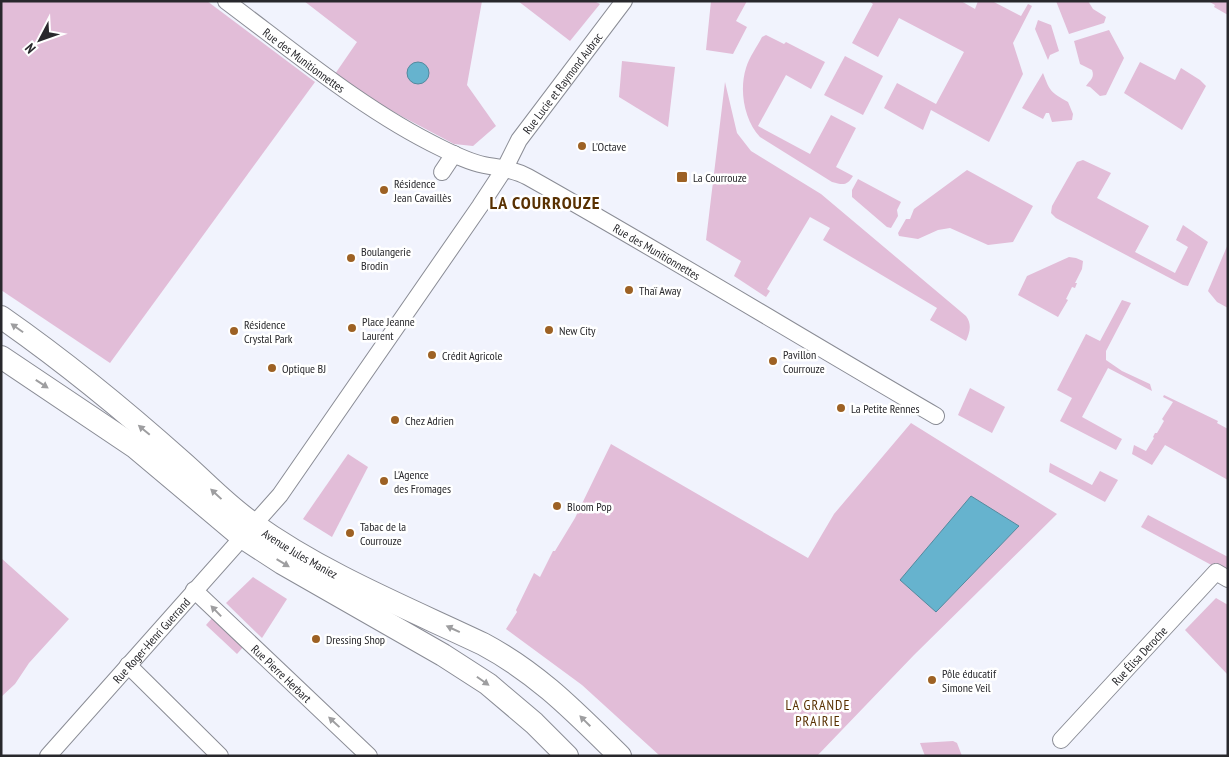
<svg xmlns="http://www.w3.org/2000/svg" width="1229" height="757" font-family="'PT Sans Narrow',sans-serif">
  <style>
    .green { fill: #e2bdd8 }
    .water { fill: #66b3ce; stroke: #53899d }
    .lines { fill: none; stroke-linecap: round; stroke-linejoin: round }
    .minor-casing { stroke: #8a8c95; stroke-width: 18 }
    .secondary-casing { stroke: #8a8c95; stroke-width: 24 }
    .minor { stroke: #fff; stroke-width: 16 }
    .secondary { stroke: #fff; stroke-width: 22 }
    .oneway { fill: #9e9ea0 }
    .poi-dot { fill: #9d6124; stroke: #fff; stroke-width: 2 }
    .labels { text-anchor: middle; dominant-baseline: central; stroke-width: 5; stroke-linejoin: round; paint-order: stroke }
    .street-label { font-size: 12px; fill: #28282c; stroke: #fff }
    .poi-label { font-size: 12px; fill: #28282c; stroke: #fff; text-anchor: start }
    .neighbourhood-label { font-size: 14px; letter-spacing: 1px; fill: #583001; stroke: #fff }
    .district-label { font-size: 18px; font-weight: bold; letter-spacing: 1px; fill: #583001; stroke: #fff }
  </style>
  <rect width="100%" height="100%" fill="#f1f3fd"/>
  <!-- green -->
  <g class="green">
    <path d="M1,1H207L315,82L110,363L1,290Z"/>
    <path d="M304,1H482L467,85L496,126L473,146L454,144L403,117L369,98L335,74L357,42Z"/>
    <path d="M518,1H594L600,4L570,41Z"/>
    <path d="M711,1H747L736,21L747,27L733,54L706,50Z"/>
    <path d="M869,1H961L975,9L978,1H992L1021,16L1028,4L1032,6L1013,43L1023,74L989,142L931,110L923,130L884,108L897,83L936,104L964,52L899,18L878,57L852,43L873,4Z"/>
    <path d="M1056,1H1088L1093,9L1106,17L1104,23L1069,34Z"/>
    <path d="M1208,1H1228V15L1214,7L1215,5Z"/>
    <path d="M1038,20L1051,25L1059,51L1050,55L1048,60L1035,29Z"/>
    <path d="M1109,30L1124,58L1106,95L1100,96L1090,87L1086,86C1090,80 1095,78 1092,70L1080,64L1074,41Z"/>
    <path d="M766,35L784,44L786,42L825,62L811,89L786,75L758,126L810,154L831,115L856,128L836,167L853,176C847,186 843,185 832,182L760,137C744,120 739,90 746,68C749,57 757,47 762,37Z"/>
    <path d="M845,56L883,76L863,115L824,95Z"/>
    <path d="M622,61L675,67L668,127L619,97Z"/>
    <path d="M1140,62L1175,80L1181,68L1200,80L1206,86L1182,130L1124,93Z"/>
    <path d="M1043,73C1050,92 1051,92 1068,102L1073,114L1072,120L1052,122L1049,113H1046L1043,119L1022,108Z"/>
    <path d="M725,82L737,133L751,151L821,194L966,316C972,324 970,332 966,341L930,320L937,308L823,240L830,228L810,217L767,289L770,291L766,297L734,276L741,261L706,240Z"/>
    <path d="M1083,160L1111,173L1097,198L1149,226L1135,252L1175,273L1188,247L1176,240L1183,225L1208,242L1188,286L1183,285L1056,218L1051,213L1052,206L1077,162Z"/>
    <path d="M967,170L1033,206L1013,242L988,245L950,228L938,230L918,239L899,236L898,233L906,219H910L914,209Z"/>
    <path d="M858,179L901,202L897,210L898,216L891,228L887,227L852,197V190Z"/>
    <path d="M1228,244V308L1217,302L1208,291Z"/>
    <path d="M1069,257L1076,258L1083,261L1082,269L1075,283H1077L1075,288L1072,287L1066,299L1068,300L1058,317L1018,295L1027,276Z"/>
    <path d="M1122,300L1131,303L1106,351V360L1122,371L1150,384L1152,391L1108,368L1082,417L1122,439L1116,450L1060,421L1072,398L1057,390L1086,334L1100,341Z"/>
    <path d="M970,388L1005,407L992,433L958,415Z"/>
    <path d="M1164,395L1218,421L1217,423L1228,429V480L1165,445L1152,465L1132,454L1134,445L1146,451L1154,438L1153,437L1155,433H1157L1164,421L1162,419L1173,402L1163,397Z"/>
    <path d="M911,423L1057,514L914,655L817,756H660L582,685L506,629L517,612L516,610L534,573L540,577L553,551H555L575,518L611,444L808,558L834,514Z"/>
    <path d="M348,454L368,467L332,537L303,519Z"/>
    <path d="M1050,463L1092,485L1100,471L1118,480L1105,502L1049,472Z"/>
    <path d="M1148,515L1228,557V574L1141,527Z"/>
    <path d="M1,558L69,619L29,663L15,684L1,697Z"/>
    <path d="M253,577L287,599L262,638L226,603Z"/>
    <path d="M1216,598L1228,605V675L1185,630Z"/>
    <path d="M213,617L244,646L237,654L206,625Z"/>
    <path d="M953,741L957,743L962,756H925L920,743Z"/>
  </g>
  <!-- water -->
  <g class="water">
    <circle cx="418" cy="73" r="11"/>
    <path d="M971,496L1019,526L936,612L900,580Z"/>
  </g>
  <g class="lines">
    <defs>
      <g id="minor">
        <path id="s1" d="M226,1C293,51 366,112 441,148C455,155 469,162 484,165C499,168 513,169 528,177C665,254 800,337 936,416"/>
        <path d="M442,172L454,154"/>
        <path id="s2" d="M194,590L369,756"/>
        <path d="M128,665L220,756"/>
        <path id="s3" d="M1061,740L1216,572L1228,579"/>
        <path id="s4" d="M48,756L280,495L480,206L505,168L519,140L624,1"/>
      </g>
      <g id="secondary">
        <path id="s5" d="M1,317C64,361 124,410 181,461C205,482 226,505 252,523C323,574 405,607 483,644C539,674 575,712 620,756"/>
        <path d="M1,357L135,447L242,537L282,563L443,655L488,684L534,723L567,756"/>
      </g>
    </defs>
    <!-- minor casing -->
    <use href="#minor" class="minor-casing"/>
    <!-- secondary casing -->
    <use href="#secondary" class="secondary-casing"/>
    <!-- minor -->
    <use href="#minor" class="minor"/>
    <!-- secondary -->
    <use href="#secondary" class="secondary"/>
  </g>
  <!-- one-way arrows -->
  <defs><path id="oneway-solid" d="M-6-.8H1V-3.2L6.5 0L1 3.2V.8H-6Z" transform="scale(1.25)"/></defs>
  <g class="oneway">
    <use href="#oneway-solid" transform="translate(17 328) rotate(-145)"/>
    <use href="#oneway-solid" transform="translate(42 384) rotate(33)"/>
    <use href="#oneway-solid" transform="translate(144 430) rotate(-140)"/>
    <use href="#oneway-solid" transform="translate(216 494) rotate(-137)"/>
    <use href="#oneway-solid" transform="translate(283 563) rotate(31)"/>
    <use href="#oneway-solid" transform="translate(216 611) rotate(-134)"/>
    <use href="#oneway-solid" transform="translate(453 629) rotate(-155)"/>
    <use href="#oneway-solid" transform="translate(483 681) rotate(35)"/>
    <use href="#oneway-solid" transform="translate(585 721) rotate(-135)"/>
    <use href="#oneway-solid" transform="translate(334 722) rotate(-137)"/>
  </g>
  <!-- markers -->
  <g class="poi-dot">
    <circle cx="582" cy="146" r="5"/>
    <rect x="676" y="171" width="12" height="12" rx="2.5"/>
    <circle cx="384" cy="190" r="5"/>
    <circle cx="351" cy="258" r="5"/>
    <circle cx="629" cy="290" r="5"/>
    <circle cx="352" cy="328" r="5"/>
    <circle cx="549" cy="330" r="5"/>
    <circle cx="234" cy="331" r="5"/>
    <circle cx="432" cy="355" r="5"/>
    <circle cx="773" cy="361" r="5"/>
    <circle cx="272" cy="368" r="5"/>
    <circle cx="841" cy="408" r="5"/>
    <circle cx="395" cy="420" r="5"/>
    <circle cx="384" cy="481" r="5"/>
    <circle cx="557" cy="506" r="5"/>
    <circle cx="350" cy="533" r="5"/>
    <circle cx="316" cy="639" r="5"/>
    <circle cx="932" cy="680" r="5"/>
  </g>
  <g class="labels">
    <!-- street labels -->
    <g class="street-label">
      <text stroke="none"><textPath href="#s1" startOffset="98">Rue des Munitionnettes</textPath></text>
      <text stroke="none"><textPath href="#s4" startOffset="849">Rue Lucie et Raymond Aubrac</textPath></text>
      <text stroke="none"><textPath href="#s1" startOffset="502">Rue des Munitionnettes</textPath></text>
      <text stroke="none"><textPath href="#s5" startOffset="382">Avenue Jules Maniez</textPath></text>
      <text stroke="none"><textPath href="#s4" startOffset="155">Rue Roger-Henri Guerrand</textPath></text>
      <text stroke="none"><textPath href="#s3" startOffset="115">Rue Élisa Deroche</textPath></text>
      <text stroke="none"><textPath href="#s2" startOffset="121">Rue Pierre Herbart</textPath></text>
    </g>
    <!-- poi labels -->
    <g class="poi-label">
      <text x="592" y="146">L'Octave</text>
      <text x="693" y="177">La Courrouze</text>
      <text x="394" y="183">Résidence<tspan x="394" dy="14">Jean Cavaillès</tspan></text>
      <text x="361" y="251">Boulangerie<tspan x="361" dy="14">Brodin</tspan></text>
      <text x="639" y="290">Thaï Away</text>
      <text x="362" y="321">Place Jeanne<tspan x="362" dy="14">Laurent</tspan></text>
      <text x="244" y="324">Résidence<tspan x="244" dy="14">Crystal Park</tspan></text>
      <text x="559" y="330">New City</text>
      <text x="783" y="354">Pavillon<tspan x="783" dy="14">Courrouze</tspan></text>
      <text x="442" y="355">Crédit Agricole</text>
      <text x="282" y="368">Optique BJ</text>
      <text x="851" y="408">La Petite Rennes</text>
      <text x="405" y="420">Chez Adrien</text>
      <text x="394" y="474">L'Agence<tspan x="394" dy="14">des Fromages</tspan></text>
      <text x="567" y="506">Bloom Pop</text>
      <text x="360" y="526">Tabac de la<tspan x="360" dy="14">Courrouze</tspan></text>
      <text x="326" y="639">Dressing Shop</text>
      <text x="942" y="673">Pôle éducatif<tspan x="942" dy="14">Simone Veil</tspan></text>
    </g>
    <!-- neighbourhood labels -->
    <g class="neighbourhood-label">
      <text x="818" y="705">LA GRANDE<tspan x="818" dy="16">PRAIRIE</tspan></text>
    </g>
    <!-- district labels -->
    <g class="district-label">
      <text x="545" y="202">LA COURROUZE</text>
    </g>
  </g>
  <!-- border -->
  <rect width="1229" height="757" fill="none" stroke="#28282c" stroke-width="5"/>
  <!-- north arrow -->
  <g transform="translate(40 40) rotate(229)" stroke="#ffffff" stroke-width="4" paint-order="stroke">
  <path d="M0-4L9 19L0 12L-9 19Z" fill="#28282c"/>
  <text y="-8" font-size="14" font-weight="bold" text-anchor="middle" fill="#28282c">N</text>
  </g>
</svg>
